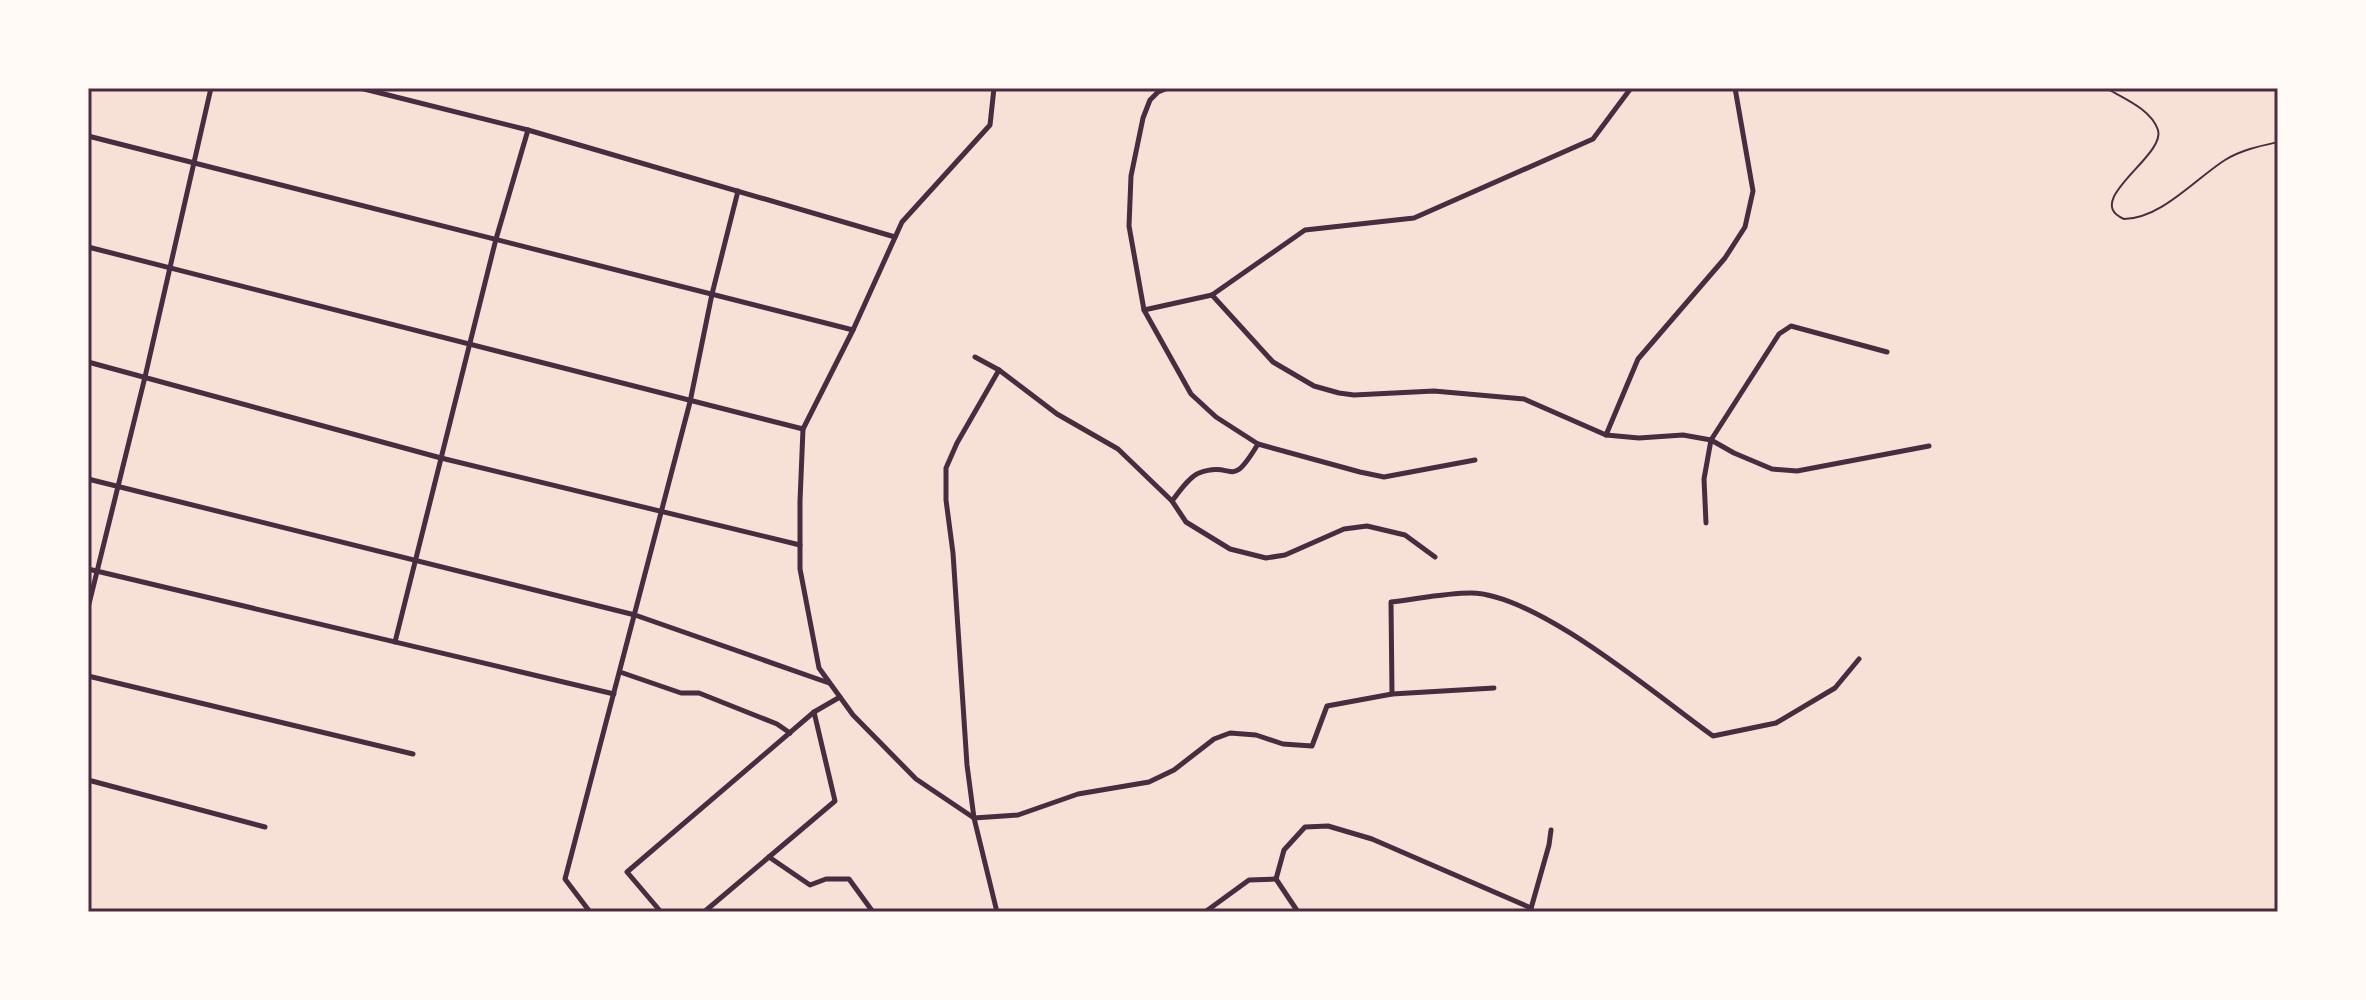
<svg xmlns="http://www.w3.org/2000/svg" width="2366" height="1000" font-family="'DejaVu Sans',sans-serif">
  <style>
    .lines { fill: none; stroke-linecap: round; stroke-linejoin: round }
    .path { stroke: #4a2c40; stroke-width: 2 }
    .minor { stroke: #4a2c40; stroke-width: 5 }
    .neatline { fill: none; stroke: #4a2c40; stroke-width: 3 }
  </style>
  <rect width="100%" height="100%" fill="#f7e1d7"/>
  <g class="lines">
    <!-- path -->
    <path class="path" d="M2106,88C2123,98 2151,109 2158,130C2166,156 2081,201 2124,219C2162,218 2195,179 2225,160C2241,150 2260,146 2278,142"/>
    <!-- minor -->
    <g class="minor">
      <path d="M360,88L528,130L895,237"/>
      <path d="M1168,88L1158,92L1150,100L1143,118L1131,176L1129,226L1144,310L1191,394L1216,417L1258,444L1360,472L1384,477L1475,460"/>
      <path d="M88,136L853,330"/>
      <path d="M88,247L803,429"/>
      <path d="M1212,295L1305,230L1414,218L1593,139L1631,88"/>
      <path d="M1144,310L1212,295L1273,362L1314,386L1339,393L1354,395L1434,391L1524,399L1606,435L1639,438L1683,435L1711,440L1734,453L1772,469L1797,471L1929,446"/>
      <path d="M975,357L999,370L1057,414L1118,449L1172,501L1186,522L1230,549L1266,558L1285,555L1344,529L1367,526L1405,535L1435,557"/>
      <path d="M88,362L441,458L800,545"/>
      <path d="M1606,435L1638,359L1725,258L1745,227L1753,191L1735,88"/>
      <path d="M88,479L635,615L829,683"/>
      <path d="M1172,501C1179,492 1189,477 1199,473C1236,460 1229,492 1258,444"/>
      <path d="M1706,523L1704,479L1711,440L1779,334L1791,326L1887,352"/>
      <path d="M88,569L614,694"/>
      <path d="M88,608L145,377L211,88"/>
      <path d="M395,642L496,239L528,130"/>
      <path d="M620,672L681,693H699L777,724L790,733"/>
      <path d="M88,676L413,754"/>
      <path d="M1392,694L1391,602C1417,599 1445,593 1471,593C1538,594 1657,696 1713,736L1776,723L1835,688L1859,659"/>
      <path d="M88,780L265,827"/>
      <path d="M974,818L916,779L853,715L819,668L800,569V501L803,429L853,330L902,222L990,125L994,88"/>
      <path d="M974,818L1018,815L1078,794L1149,782L1174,770L1214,739L1230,733L1256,735L1283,744L1312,746L1327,706L1392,694L1494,688"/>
      <path d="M769,857L810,885L826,879H849L873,912"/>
      <path d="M1276,879L1284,850L1305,827L1328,826L1372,839L1531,908"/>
      <path d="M1276,879L1298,912"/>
      <path d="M590,912L565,879L690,402L712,294L738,191"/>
      <path d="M661,912L627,872L814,712L840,697"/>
      <path d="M704,912L835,801L814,712"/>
      <path d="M997,912L974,818L967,765L953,553L946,500V468L957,443L999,370"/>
      <path d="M1205,912L1249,880L1276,879"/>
      <path d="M1530,912L1549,845L1551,830"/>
    </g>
  </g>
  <!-- border -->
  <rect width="2366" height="1000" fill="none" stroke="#fffaf5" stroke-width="180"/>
  <rect x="90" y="90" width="2186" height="820" class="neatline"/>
</svg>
